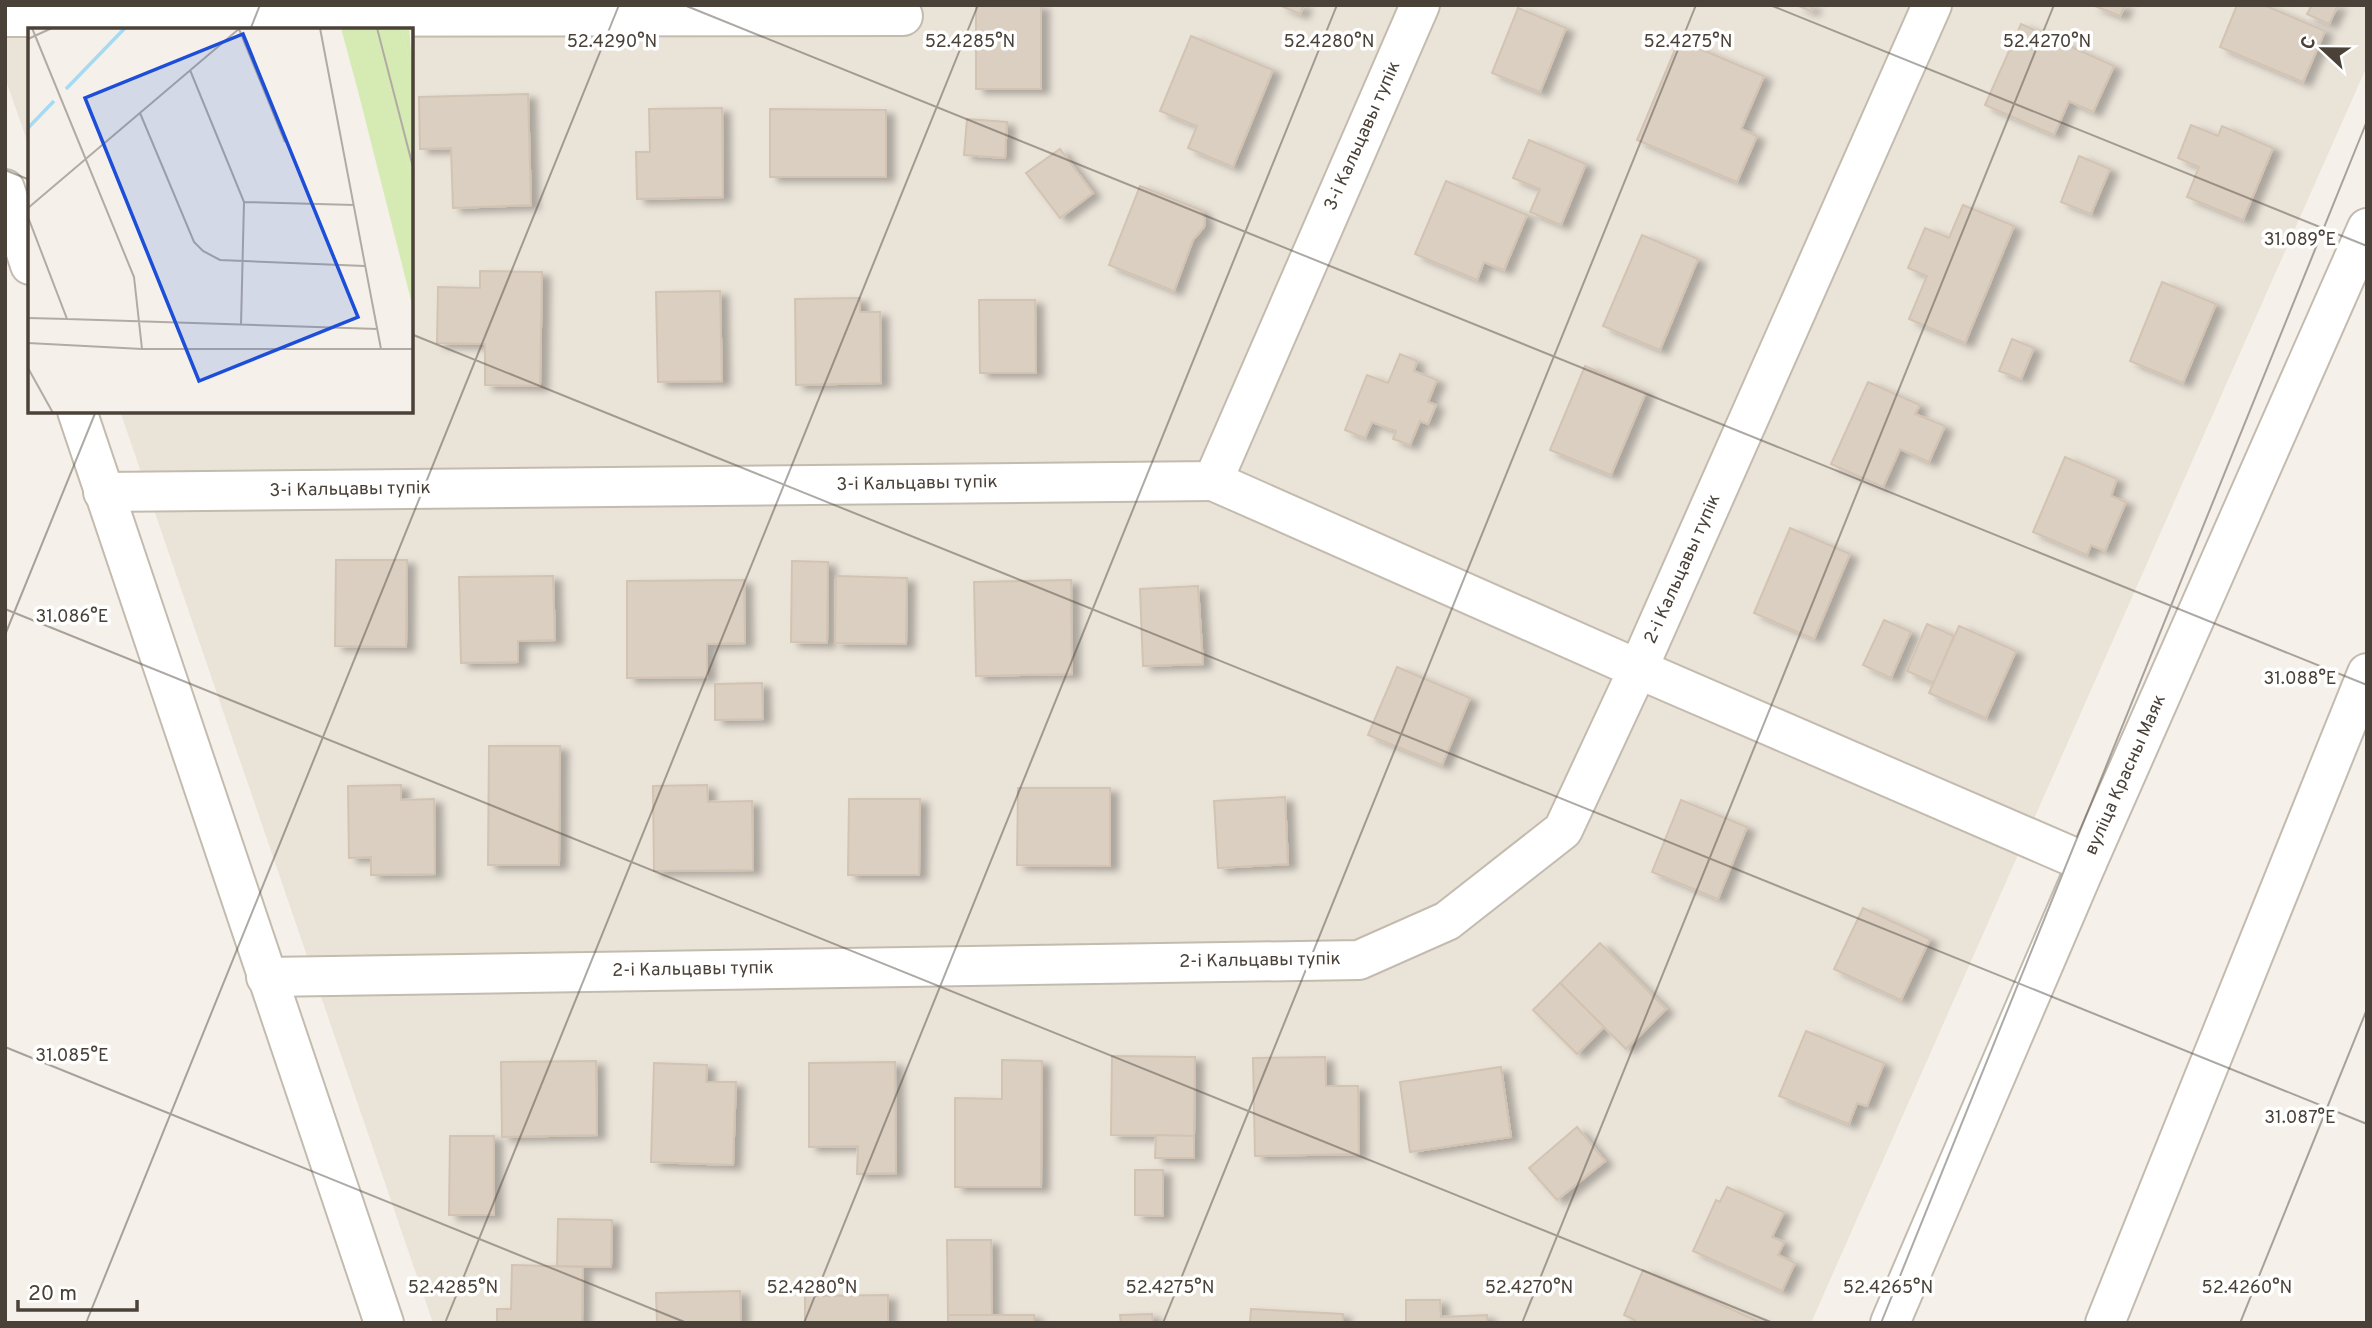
<svg xmlns="http://www.w3.org/2000/svg" width="2372" height="1328" font-family="Overpass,sans-serif">
  <style>
    .residential { fill: #eae3d8 }
    .building { fill: #dbcfc2; stroke: #d3c3b2; stroke-width: 2; filter: url(#shadow) }
    .lines { fill: none; stroke-linecap: round; stroke-linejoin: round }
    .minor-casing { stroke: #c4bbaf; stroke-width: 42 }
    .minor { stroke: #fff; stroke-width: 38 }
    .ticks { fill: none; stroke: #4a4138; stroke-width: 2; stroke-opacity: 0.45 }
    .labels { text-anchor: middle; dominant-baseline: central; stroke-width: 7; stroke-linejoin: round; paint-order: stroke }
    .street-label { font-size: 18px; fill: #4a4138; stroke: #fff }
    .inset-river { fill: none; stroke: #a6daf3; stroke-width: 3.5 }
    .inset-road { fill: none; stroke: #b1aba3; stroke-width: 2 }
    .view { fill: #1d4ed8; fill-opacity: 0.15; stroke: #1d4ed8; stroke-width: 3.5 }
    .inset-edge { fill: none; stroke: #4a4138; stroke-width: 3.5 }
    .ticks-label { font-size: 18px; text-anchor: middle; fill: #4a4138; stroke: #fff; stroke-width: 7; stroke-linejoin: round; paint-order: stroke }
  </style>
  <defs>
    <filter id="shadow"><feDropShadow dx="8" dy="4.5" stdDeviation="3.5" flood-color="#0004"/></filter>
  </defs>
  <rect width="100%" height="100%" fill="#f5f1ea"/>
  <!-- residential -->
  <path class="residential" d="M5,5H2367V66L1811,1323H433L120,411H411V30H30V149L5,78Z"/>
  <!-- building -->
  <g class="building">
    <rect x="976" y="5" width="65" height="84"/>
    <path d="M1279,5H1304L1300,14Z"/>
    <path d="M1796,5H1813L1811,11Z"/>
    <path d="M2092,5H2125L2120,16Z"/>
    <path d="M2237,5H2264L2325,31L2303,82L2220,47Z"/>
    <path d="M2306,5H2338L2329,24L2307,14L2311,7Z"/>
    <path d="M1518,8L1566,28L1540,92L1492,73Z"/>
    <path d="M2021,24L2114,66L2093,112L2069,101L2054,135L1985,105Z"/>
    <path d="M1191,36L1273,70L1233,167L1188,148L1197,126L1160,111Z"/>
    <path d="M1679,40L1764,76L1741,129L1757,136L1737,182L1637,140Z"/>
    <path d="M528,94L531,205L453,208L451,148L420,149L419,97Z"/>
    <path d="M722,108L723,197L637,199L636,152H650L649,109Z"/>
    <path d="M770,109L886,110V177H770Z"/>
    <path d="M967,119L1007,122L1005,158L964,155Z"/>
    <path d="M2191,125L2218,136L2222,126L2273,148L2243,220L2187,197L2199,167L2178,158Z"/>
    <path d="M1529,140L1586,164L1561,225L1530,212L1540,189L1513,178Z"/>
    <path d="M1060,149L1093,193L1060,218L1026,173Z"/>
    <path d="M2079,156L2110,169L2091,214L2061,202Z"/>
    <path d="M1446,181L1527,215L1504,270L1484,262L1477,280L1415,254Z"/>
    <path d="M1140,186L1201,210L1205,219L1204,227L1193,240L1174,291L1109,265Z"/>
    <path d="M1963,205L2014,226L1965,343L1909,319L1927,276L1908,268L1925,228L1949,238Z"/>
    <path d="M1642,235L1698,259L1660,350L1603,326Z"/>
    <path d="M480,271L542,272L540,386L485,385V344L437,343L438,287L480,288Z"/>
    <path d="M2162,282L2216,304L2183,383L2130,361Z"/>
    <path d="M720,291L722,381L658,382L656,292Z"/>
    <path d="M860,298V312H880L881,383L796,385L795,299Z"/>
    <path d="M979,300H1035L1036,373H980Z"/>
    <path d="M2012,339L2034,348L2021,379L1999,371Z"/>
    <path d="M1400,354L1417,361L1414,371L1437,380L1428,402L1436,405L1428,424L1420,421L1410,445L1393,439L1396,431L1372,422L1365,438L1345,430L1367,375L1388,383Z"/>
    <path d="M1585,366L1646,392L1611,475L1550,450Z"/>
    <path d="M1868,382L1920,405L1915,414L1945,426L1929,462L1900,449L1883,487L1831,464Z"/>
    <path d="M2065,457L2117,479L2111,496L2126,502L2105,551L2091,545L2087,555L2033,532Z"/>
    <path d="M1790,528L1850,554L1814,639L1754,613Z"/>
    <path d="M336,560H407L406,647L335,646Z"/>
    <path d="M792,561L828,562L827,643L791,642Z"/>
    <path d="M553,576L555,640L518,641V662L461,663L459,577Z"/>
    <path d="M836,576L907,578L906,644L835,643Z"/>
    <path d="M744,580L745,643L707,644V677L627,678V581Z"/>
    <path d="M1071,580L1072,674L976,676L974,582Z"/>
    <path d="M1198,586L1203,664L1143,666L1140,589Z"/>
    <path d="M1884,620L1911,632L1891,678L1863,665Z"/>
    <path d="M1927,624L1954,636L1934,683L1907,671Z"/>
    <path d="M1959,626L2016,651L1986,718L1929,693Z"/>
    <path d="M1397,667L1470,698L1442,765L1368,735Z"/>
    <path d="M762,683L763,719L715,720V684Z"/>
    <path d="M489,746H560L559,865H488Z"/>
    <path d="M401,785V800L434,799L435,874L371,875V857L349,858L348,786Z"/>
    <path d="M707,785L708,802L752,801L753,870L654,871L653,786Z"/>
    <path d="M1018,788H1110V866L1017,865Z"/>
    <path d="M1285,797L1288,864L1218,868L1214,801Z"/>
    <path d="M849,799H920L919,875H848Z"/>
    <path d="M1681,800L1747,827L1718,899L1652,872Z"/>
    <path d="M1863,908L1930,939L1901,1000L1834,969Z"/>
    <path d="M1600,943L1666,1009L1626,1049L1560,983Z"/>
    <path d="M1560,983L1604,1027L1577,1054L1533,1010Z"/>
    <path d="M1806,1031L1884,1063L1867,1106L1857,1103L1849,1124L1779,1096Z"/>
    <path d="M1112,1056L1195,1057L1194,1136L1111,1135Z"/>
    <path d="M1325,1057L1326,1086H1358L1359,1154L1255,1156L1253,1058Z"/>
    <path d="M1002,1060L1042,1061L1041,1187H955V1098L1002,1099Z"/>
    <path d="M596,1061L597,1135L502,1137L501,1062Z"/>
    <path d="M895,1062L896,1173L857,1174L858,1146L809,1147V1063Z"/>
    <path d="M654,1063L707,1065L706,1082H736L733,1165L651,1162Z"/>
    <path d="M1501,1067L1511,1137L1410,1152L1400,1082Z"/>
    <path d="M1577,1127L1605,1161L1557,1200L1529,1168Z"/>
    <path d="M1156,1135L1194,1136V1158H1155Z"/>
    <path d="M450,1136H494V1215H449Z"/>
    <path d="M1135,1170H1163V1216L1135,1215Z"/>
    <path d="M1727,1187L1784,1212L1772,1237L1784,1242L1778,1255L1795,1263L1782,1291L1693,1251L1716,1200L1720,1202Z"/>
    <path d="M558,1219L612,1220L611,1267L557,1266Z"/>
    <path d="M947,1240H991L992,1315H948Z"/>
    <path d="M512,1265L583,1267L582,1323H497V1309H511Z"/>
    <path d="M1643,1270L1762,1323H1633L1635,1320L1624,1315Z"/>
    <path d="M740,1291L741,1323H657L656,1293Z"/>
    <path d="M888,1295V1323H805V1296Z"/>
    <path d="M1406,1300H1440L1441,1317L1487,1315V1323H1406Z"/>
    <path d="M1251,1309L1343,1314V1323H1250Z"/>
    <path d="M1152,1314L1153,1323H1121L1120,1315Z"/>
    <rect x="948" y="1315" width="86" height="8"/>
  </g>
  <g class="lines">
    <defs>
      <g id="minor">
        <path d="M5,17L903,16"/>
        <path d="M5,189L30,265"/>
        <path d="M77,411L384,1323"/>
        <path d="M1213,481L1638,669L2087,863"/>
        <path d="M103,492L1213,481L1420,5"/>
        <path d="M266,977L1359,960L1447,921L1563,830L1638,669L1932,5"/>
        <path d="M1890,1323L2087,863L2367,228"/>
        <path d="M2105,1323L2367,673"/>
      </g>
    </defs>
    <!-- minor casing -->
    <use href="#minor" class="minor-casing"/>
    <!-- minor -->
    <use href="#minor" class="minor"/>
  </g>
  <!-- ticks -->
  <path class="ticks" d="M684,5L2367,685M1770,5L2367,246M250,30L260,5M5,170L30,180M411,334L2367,1124M5,609L1773,1323M5,635L96,411M5,1047L687,1323M86,1323L619,5M445,1323L978,5M804,1323L1337,5M1163,1323L1696,5M1522,1323L2054,5M1881,1323L2367,121M2240,1323L2367,1009"/>
  <g class="labels">
    <!-- street labels -->
    <g class="street-label">
      <text transform="translate(1363 136) rotate(-66)">3-і Кальцавы тупік</text>
      <text transform="translate(917 484) rotate(-1)">3-і Кальцавы тупік</text>
      <text transform="translate(350 490) rotate(-1)">3-і Кальцавы тупік</text>
      <text transform="translate(1683 569) rotate(-66)">2-і Кальцавы тупік</text>
      <text transform="translate(2126 775) rotate(-66)">вуліца Красны Маяк</text>
      <text transform="translate(1260 961) rotate(-1)">2-і Кальцавы тупік</text>
      <text transform="translate(693 970) rotate(-1)">2-і Кальцавы тупік</text>
    </g>
  </g>
  <!-- overview -->
  <g transform="translate(28 28)">
    <rect width="385" height="385" fill="#f5f1ea"/>
    <path d="M373,0H381L385,47ZM360,55L385,159V280L330,63Z" fill="#d6eab3"/>
    <path d="M313,0H373L385,47V159L360,56L330,63Z" fill="#d6eab3"/>
    <path class="inset-river" d="M38,61L97,0M0,100L26,73"/>
    <path class="inset-road" d="M4,0L106,249L114,321M292,0L353,321M349,0L385,139M211,1L257,114M0,11L24,0M162,42L216,174L326,177M112,85L166,214L175,223L192,232L337,238M0,180L212,0M0,189L39,291L0,290M39,291L350,301M213,297L216,174M0,315L114,321H385M0,340L25,385"/>
    <path class="view" d="M215,6L330,289L171,353L57,70Z"/>
    <rect width="385" height="385" class="inset-edge"/>
  </g>
  <g class="ticks-label">
    <text x="612" y="47">52.4290°N</text>
    <text x="970" y="47">52.4285°N</text>
    <text x="1329" y="47">52.4280°N</text>
    <text x="1688" y="47">52.4275°N</text>
    <text x="2047" y="47">52.4270°N</text>
    <text x="2300" y="245">31.089°E</text>
    <text x="72" y="622">31.086°E</text>
    <text x="2300" y="684">31.088°E</text>
    <text x="72" y="1061">31.085°E</text>
    <text x="2300" y="1123">31.087°E</text>
    <text x="453" y="1293">52.4285°N</text>
    <text x="812" y="1293">52.4280°N</text>
    <text x="1170" y="1293">52.4275°N</text>
    <text x="1529" y="1293">52.4270°N</text>
    <text x="1888" y="1293">52.4265°N</text>
    <text x="2247" y="1293">52.4260°N</text>
  </g>
  <!-- border -->
  <rect width="2372" height="1328" fill="none" stroke="#4a4138" stroke-width="14"/>
  <!-- north arrow -->
  <g transform="translate(2323 49) rotate(292)" stroke="#ffffff" stroke-width="5" paint-order="stroke">
  <path d="M0-5L12 26L0 18L-12 26Z" fill="#4a4138"/>
  <text y="-10" font-size="19" font-weight="bold" text-anchor="middle" fill="#4a4138">С</text>
  </g>
  <!-- scale -->
  <path d="M18 1300v10h119v-10" fill="none" stroke="#4a4138" stroke-width="3.5"/>
  <text x="28" y="1300" font-size="21" fill="#4a4138" stroke="#ffffff" stroke-width="5" paint-order="stroke">20 m</text>
</svg>
